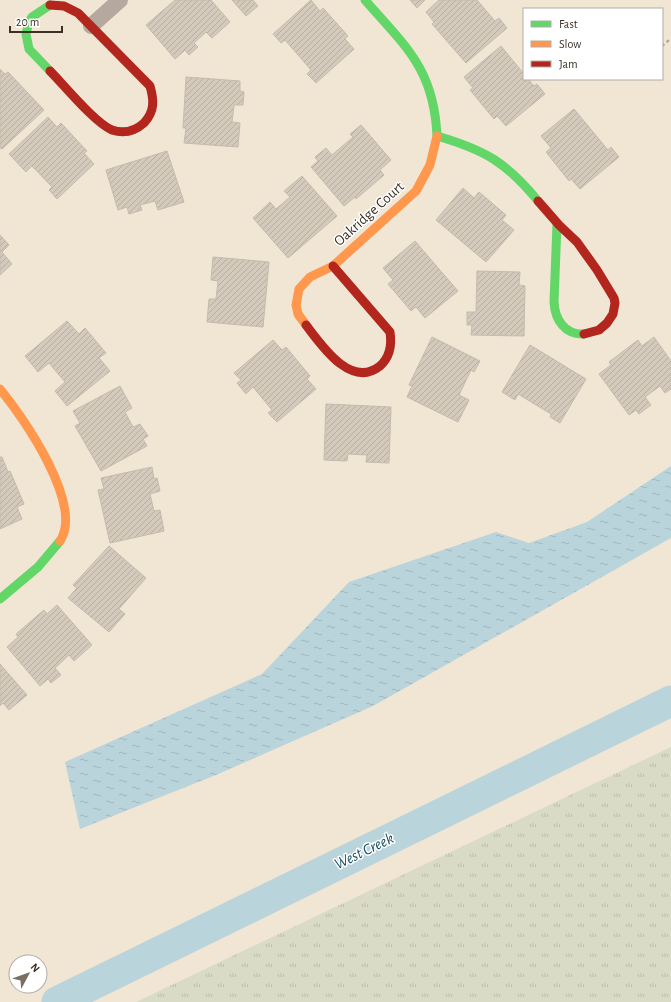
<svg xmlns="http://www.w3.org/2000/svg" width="671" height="1002" font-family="'Alegreya Sans',sans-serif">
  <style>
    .grass { fill: url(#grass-tufts) }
    .water { fill: url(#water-ripples) }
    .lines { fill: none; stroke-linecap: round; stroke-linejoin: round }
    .river { stroke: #bad4dc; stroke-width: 31 }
    .building { fill: url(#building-hatch); stroke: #c4bbae }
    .path { stroke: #b0a59c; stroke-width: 2.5; stroke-dasharray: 3 3; stroke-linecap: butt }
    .street { stroke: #b5a99f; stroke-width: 16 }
    .fast { stroke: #63d668; stroke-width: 9 }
    .slow { stroke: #ff974d; stroke-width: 9 }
    .jam { stroke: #b3261e; stroke-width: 9 }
    .labels { text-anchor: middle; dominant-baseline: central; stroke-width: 3; stroke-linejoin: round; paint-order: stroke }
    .street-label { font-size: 15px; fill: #3a3125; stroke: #fff }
    .water-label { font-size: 16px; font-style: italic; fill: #194e63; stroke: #fff }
  </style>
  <defs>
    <pattern id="grass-tufts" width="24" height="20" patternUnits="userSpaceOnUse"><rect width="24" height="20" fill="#d9dbc7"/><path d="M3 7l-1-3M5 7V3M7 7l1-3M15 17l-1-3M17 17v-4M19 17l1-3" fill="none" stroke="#bbbcab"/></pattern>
    <pattern id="water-ripples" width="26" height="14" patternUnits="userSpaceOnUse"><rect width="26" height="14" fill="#bad4dc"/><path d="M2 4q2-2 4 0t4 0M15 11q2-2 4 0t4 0" fill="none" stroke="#a1b6bd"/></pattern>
    <pattern id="building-hatch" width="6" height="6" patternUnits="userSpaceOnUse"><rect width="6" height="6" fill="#d4cabc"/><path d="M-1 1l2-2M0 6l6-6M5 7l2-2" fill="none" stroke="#b7aea1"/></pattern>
  </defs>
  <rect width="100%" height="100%" fill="#f1e5d4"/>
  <!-- grass -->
  <path class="grass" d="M671,747V1002H136Z"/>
  <!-- water -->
  <path class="water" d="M671,466V538L373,706L216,775L80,829L65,762L262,674L349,582L496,532L529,543L587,522Z"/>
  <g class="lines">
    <!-- river -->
    <path class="river" d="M57,1002L671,701"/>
  </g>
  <!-- building -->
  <g class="building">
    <path d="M175,0H211L230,22L212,38L206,32L194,43L198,47L189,55L185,50L175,59L146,25Z"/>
    <path d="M232,0H253L258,6L246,16Z"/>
    <path d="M311,0L320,11L323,8L348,36L345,39L354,49L316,83L307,74L311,70L285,40L281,43L273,34Z"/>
    <path d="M410,0H425L417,8Z"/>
    <path d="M439,0H477L495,21L499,18L507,28L466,63L432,24L434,22L426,12Z"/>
    <path d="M501,46L524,74V79H528L534,86L537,84L545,94L506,126L497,116L494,119L470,90L473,88L464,77Z"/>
    <path d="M0,69L5,74L8,72L44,110L2,149L0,148Z"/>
    <path d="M186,77L240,81V91L244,92L243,105H234L232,122L240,123L238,147L184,143L186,128H183Z"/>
    <path d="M574,109L608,150L611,147L619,157L580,189L571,179L569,181L546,152L551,148L541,136Z"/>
    <path d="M48,117L57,127L61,123L87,151L84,153L94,164L57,199L49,190L52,187L32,166L26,172L9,154Z"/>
    <path d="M361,125L391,160L380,170L384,175L356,199L355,197L344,206L311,167L318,161L315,157L326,148L332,155L353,137L350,134Z"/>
    <path d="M167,151L184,202L158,210L155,201L140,205L142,210L129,214L127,207L118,210L106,170Z"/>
    <path d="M302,176L337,216L288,258L253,218L270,202L276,209L290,197L284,191Z"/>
    <path d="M463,188L474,198L479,192L506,215L502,220L514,230L486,262L436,220Z"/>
    <path d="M0,235L9,245L2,252L12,264L0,275Z"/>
    <path d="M415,241L458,291L425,318L416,307L411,311L388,284L393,280L383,268Z"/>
    <path d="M213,257L269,262L263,327L207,322L209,299H216L218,281L211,280Z"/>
    <path d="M477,271L520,272L519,285L525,286L524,336L471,335L472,325H467V312H476Z"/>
    <path d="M67,321L79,334L85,328L106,353L99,358L110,371L67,406L55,391L65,382L49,363L38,372L25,356Z"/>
    <path d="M432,337L480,361L474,372L471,370L459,395L469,400L458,422L407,397L412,386L409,385Z"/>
    <path d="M654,337L671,361V389L665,393L660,386L645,397L651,405L639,414L636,410L629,415L599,374L611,365L609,362L638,340L642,346Z"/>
    <path d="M273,340L282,350L286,347L310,376L307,379L316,389L277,422L268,413L272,410L253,387L246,394L237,383L241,380L234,373Z"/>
    <path d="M530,345L586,379L560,423L550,417L551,414L518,394L515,400L502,392Z"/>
    <path d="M120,386L132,408L125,412L133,427L140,424L148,436L143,439L147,446L101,471L75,426L80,423L73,411Z"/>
    <path d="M326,404L391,407L389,463L366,462L367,455L348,454L347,461L324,460Z"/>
    <path d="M0,457H2L8,472L10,471L24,504L17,507L22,519L0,529Z"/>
    <path d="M152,467L154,479L157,478L160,491L150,494L154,511L160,510L164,531L110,543L98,490L104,489L101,478Z"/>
    <path d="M109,546L146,578L119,609L125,614L109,632L68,598L77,588L73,585Z"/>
    <path d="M57,605L92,645L74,661L69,655L55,668L61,675L51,683L48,679L40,686L7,647L18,637L16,634L44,610L47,614Z"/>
    <path d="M0,664L27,695L9,710L3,703L0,706Z"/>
  </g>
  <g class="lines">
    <!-- path -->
    <path class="path" d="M662,46L669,40"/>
    <!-- street -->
    <path class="street" d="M91,26L120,0"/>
    <!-- fast -->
    <g class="fast">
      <path d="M365,0C406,47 434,69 437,136C485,150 506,162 538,201"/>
      <path d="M50,71L29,49L26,34L29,22L32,17L50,5"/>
      <path d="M557,224L554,302C555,320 565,335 584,334"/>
      <path d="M0,599L38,567L60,541"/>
    </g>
    <!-- slow -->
    <g class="slow">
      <path d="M306,325L298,314L296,305L299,289L310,277L333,266L416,191L430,165L437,136"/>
      <path d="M0,389C24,418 84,505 60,541"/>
    </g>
    <!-- jam -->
    <g class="jam">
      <path d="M50,71C64,85 95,123 112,130C124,134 135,131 144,123C155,111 154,100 150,86L78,13L64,6L50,5"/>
      <path d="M538,201L559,225L577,242L597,270L614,298L615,303L613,314L607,323L599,330L584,334"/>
      <path d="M306,325C322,346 351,389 380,366C390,357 392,345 390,332L333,266"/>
    </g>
  </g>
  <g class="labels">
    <!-- street labels -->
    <g class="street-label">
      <text transform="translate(369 214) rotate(-42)">Oakridge Court</text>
    </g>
    <!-- water labels -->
    <g class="water-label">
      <text transform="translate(364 851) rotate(-26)">West Creek</text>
    </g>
  </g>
  <!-- legend -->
  <rect x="523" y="8" width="140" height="72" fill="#ffffff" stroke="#b0ada8"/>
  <rect x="531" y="21" width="20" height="6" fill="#63d668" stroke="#b0ada8"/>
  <text x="559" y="28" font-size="12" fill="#3a3125">Fast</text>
  <rect x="531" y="41" width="20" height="6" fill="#ff974d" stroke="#b0ada8"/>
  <text x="559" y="48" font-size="12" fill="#3a3125">Slow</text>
  <rect x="531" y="61" width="20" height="6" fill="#b3261e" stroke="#b0ada8"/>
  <text x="559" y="68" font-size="12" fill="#3a3125">Jam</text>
  <!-- north arrow -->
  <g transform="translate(28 974) rotate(49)"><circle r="19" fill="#ffffff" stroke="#b0ada8"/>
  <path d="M0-3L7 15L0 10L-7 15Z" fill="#7a7062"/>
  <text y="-6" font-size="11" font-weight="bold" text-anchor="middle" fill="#3a3125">N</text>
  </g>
  <!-- scale -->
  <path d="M10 26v6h52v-6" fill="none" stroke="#3a3125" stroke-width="2"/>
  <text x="16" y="26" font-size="12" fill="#3a3125" stroke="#ffffff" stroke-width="3" paint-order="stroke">20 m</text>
</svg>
